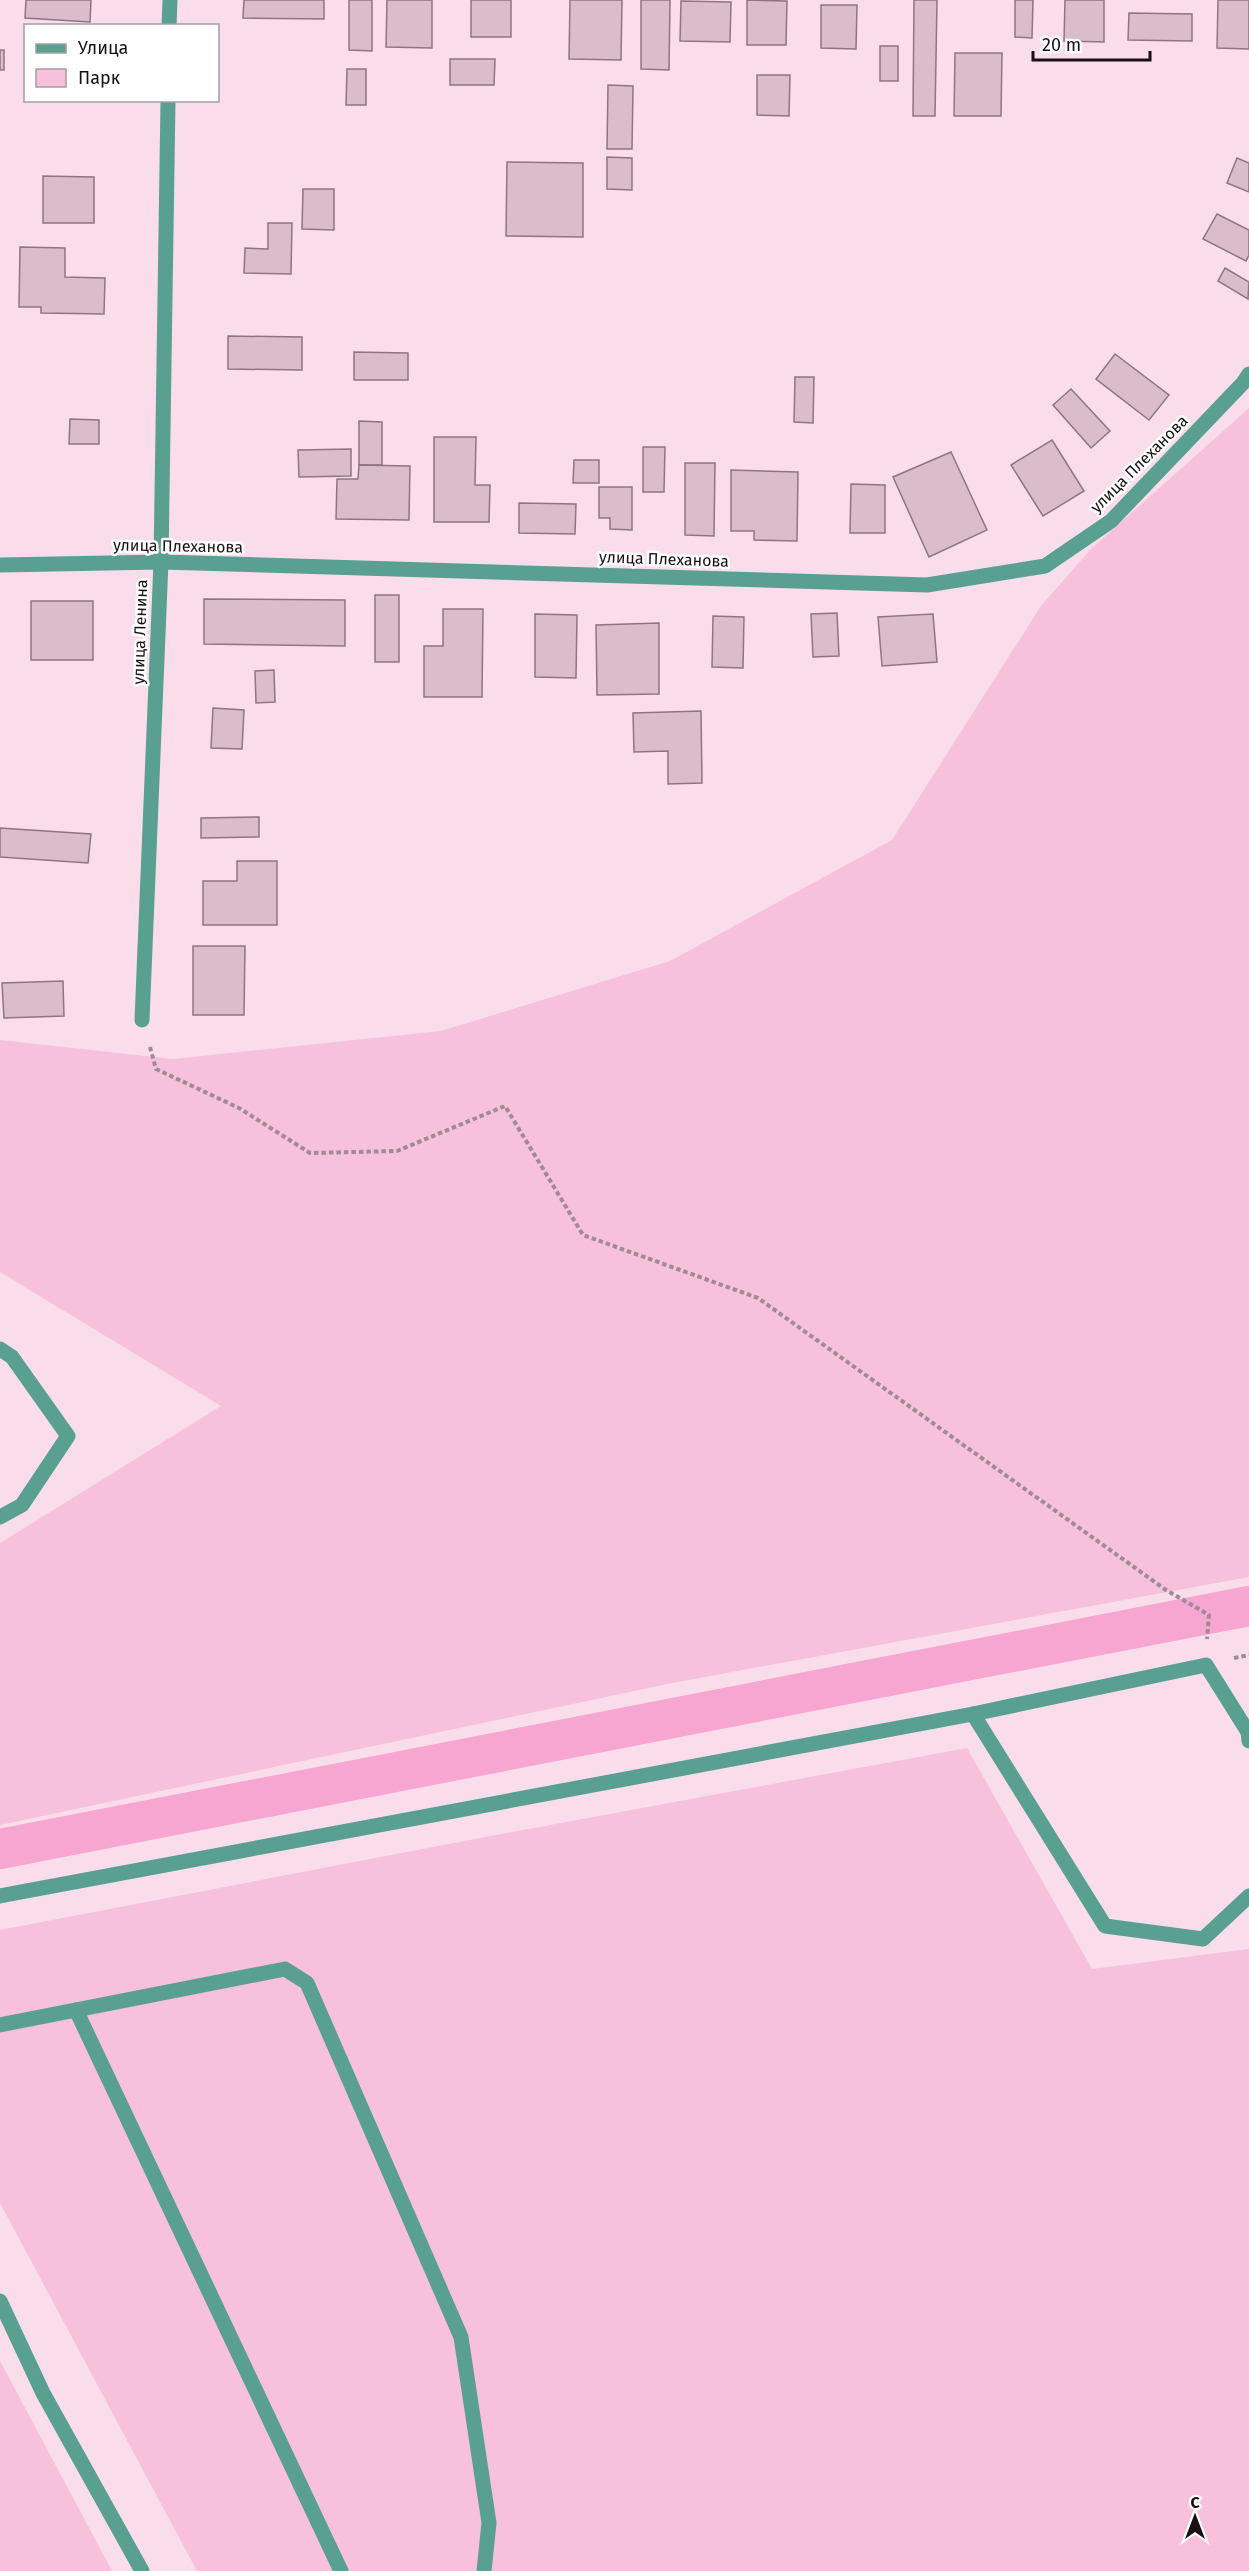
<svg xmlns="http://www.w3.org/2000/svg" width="1249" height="2571" font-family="'Fira Sans',sans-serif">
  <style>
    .green { fill: #f7c0db }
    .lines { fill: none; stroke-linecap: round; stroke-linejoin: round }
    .canal { stroke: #f7a6d1; stroke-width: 40 }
    .building { fill: #d9bdca; stroke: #8e7582; stroke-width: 1.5 }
    .path { stroke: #a08a95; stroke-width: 4; stroke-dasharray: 4.5 3; stroke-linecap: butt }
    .service { stroke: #5aa090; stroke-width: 15 }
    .minor { stroke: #5aa090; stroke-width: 15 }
    .labels { text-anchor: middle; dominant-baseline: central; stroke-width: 5; stroke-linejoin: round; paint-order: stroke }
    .street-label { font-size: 16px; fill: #190f14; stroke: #fff }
  </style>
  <rect width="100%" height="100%" fill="#faddeb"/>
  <!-- green -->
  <g class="green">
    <path d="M1249,408V1577L672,1683L0,1825V1543L221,1406L0,1272V1040L173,1059L441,1031L670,961L892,840L1041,606L1091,549Z"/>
    <path d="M967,1748L1092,1969L1249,1949V2571H197L0,2203V1930L480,1838Z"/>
    <path d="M0,2361L112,2571H0Z"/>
  </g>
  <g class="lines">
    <!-- canal -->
    <path class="canal" d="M0,1849L1249,1606"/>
  </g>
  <!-- building -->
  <g class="building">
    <path d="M26,0H91L90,22L25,18Z"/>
    <path d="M244,0H324V19L243,18Z"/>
    <path d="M349,0H372V51L349,50Z"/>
    <path d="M387,0H432V48L386,47Z"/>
    <rect x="471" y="0" width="40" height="37"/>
    <path d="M570,0H622L621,60L569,59Z"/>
    <path d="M641,0H670L669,70L641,69Z"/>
    <path d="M747,0L787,1L786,45H747Z"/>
    <path d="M914,0H937L935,116H913Z"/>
    <path d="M1015,0H1033L1032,38L1015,37Z"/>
    <path d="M1065,0H1104V42L1064,41Z"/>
    <path d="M1218,0H1249V49L1217,48Z"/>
    <path d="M681,1L731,2L730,42L680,41Z"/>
    <path d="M821,5H857L856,49L821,48Z"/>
    <path d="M1129,13L1192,14V41L1128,40Z"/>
    <rect x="880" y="46" width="18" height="35"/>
    <rect x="0" y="50" width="4" height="20"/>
    <path d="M955,53H1002L1001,116H954Z"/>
    <path d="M450,59H495L494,85H450Z"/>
    <path d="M347,69H366V105H346Z"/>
    <path d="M757,75H790L789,116L757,115Z"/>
    <path d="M608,85L633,86L632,149H607Z"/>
    <path d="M607,157L632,158V190L607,189Z"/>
    <path d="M1237,158L1249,163V192L1227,183Z"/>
    <path d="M507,162L583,163V237L506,236Z"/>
    <path d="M43,176L94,177V223H43Z"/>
    <path d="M303,189H334V230L302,229Z"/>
    <path d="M1217,214L1249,230V255L1246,261L1203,239Z"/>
    <path d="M268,223H292L291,274L244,273L245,248L268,249Z"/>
    <path d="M20,247L65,248V277L105,278L104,314L41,313V307H19Z"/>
    <path d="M1225,268L1249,282L1248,299L1218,281Z"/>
    <path d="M228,336L302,337V370L228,369Z"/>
    <path d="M354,352L408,353V380H354Z"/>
    <path d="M1115,354L1169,395L1149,420L1096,379Z"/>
    <path d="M795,377H814L813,423L794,422Z"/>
    <path d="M1071,389L1110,431L1091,448L1053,405Z"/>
    <path d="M70,419L99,420V444H69Z"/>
    <path d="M359,421L382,422V465H359Z"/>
    <path d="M434,437H476L475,485H490L489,522H434Z"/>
    <path d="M1052,440L1084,491L1043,516L1011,465Z"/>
    <path d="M643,447H665L664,492H643Z"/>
    <path d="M351,449V476L299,477L298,450Z"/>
    <path d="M951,452L987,530L929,557L893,477Z"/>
    <path d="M574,460H599V483H573Z"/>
    <path d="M685,463H715L714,536L685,535Z"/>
    <path d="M359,465L410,466L409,520L336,519L337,479H358Z"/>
    <path d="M731,470L798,472L797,541L754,540V531H731Z"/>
    <path d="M851,484L885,485V533H850Z"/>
    <path d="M599,487H632V530L610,529V518H599Z"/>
    <path d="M519,503L576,504L575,534L519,533Z"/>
    <rect x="375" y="595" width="24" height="67"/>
    <path d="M204,599L345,600V646L204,644Z"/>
    <rect x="31" y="601" width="62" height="59"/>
    <path d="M443,609H483L482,697H424V646H443Z"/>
    <path d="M837,613L839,656L813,657L811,614Z"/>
    <path d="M535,614L577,615L576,678L535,677Z"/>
    <path d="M933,614L937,662L882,666L878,617Z"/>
    <path d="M713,616L744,617L743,668L712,667Z"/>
    <path d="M659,623V694L597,695L596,625Z"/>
    <path d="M274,670L275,702L256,703L255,671Z"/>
    <path d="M213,708L244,710L242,749L211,748Z"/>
    <path d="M701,711L702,783L668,784V751L634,752L633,713Z"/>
    <path d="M259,817V837L201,838V818Z"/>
    <path d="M0,828L91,834L88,863L0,857Z"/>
    <path d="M237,861H277V925H203V881H237Z"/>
    <path d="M193,946H245L244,1015H193Z"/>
    <path d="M63,981L64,1016L4,1018L2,983Z"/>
  </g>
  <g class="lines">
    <!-- path -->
    <g class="path">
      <path d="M150,1047L156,1069L239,1108L310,1153L397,1151L505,1106L583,1235L758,1298L1166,1590L1209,1615L1207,1639"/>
      <path d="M1234,1658L1249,1655"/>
    </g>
    <!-- service -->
    <g class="service">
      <path d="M973,1714L1105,1926L1203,1939L1249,1896"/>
      <path d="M0,1896L973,1714L1206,1665L1248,1732L1249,1741"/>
      <path d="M76,2010L341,2571"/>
      <path d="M0,2025L285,1969L307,1983L461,2337L489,2523L484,2571"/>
    </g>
    <!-- minor -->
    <g class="minor">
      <path d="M169,26L170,0"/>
      <path d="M0,565L161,562L927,585L1045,566L1111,521L1243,383L1249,374"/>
      <path d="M142,1020L161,562L168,100"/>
      <path d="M0,1349L12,1357L68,1436L22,1505L0,1517"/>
      <path d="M0,2301L43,2393L142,2571"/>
    </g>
  </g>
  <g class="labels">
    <!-- street labels -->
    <g class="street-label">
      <text transform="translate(1139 464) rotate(-45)">улица Плеханова</text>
      <text transform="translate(178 546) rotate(1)">улица Плеханова</text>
      <text transform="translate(664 559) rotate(2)">улица Плеханова</text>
      <text transform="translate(140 632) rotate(-88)">улица Ленина</text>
    </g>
  </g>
  <!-- legend -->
  <rect x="24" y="24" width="195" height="78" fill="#ffffff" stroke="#a39fa1" stroke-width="1.5"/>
  <rect x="36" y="44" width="30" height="9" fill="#5aa090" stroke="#a39fa1" stroke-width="1.5"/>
  <text x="78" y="54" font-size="18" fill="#190f14">Улица</text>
  <rect x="36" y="69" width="30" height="18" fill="#f7c0db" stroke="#a39fa1" stroke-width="1.5"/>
  <text x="78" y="84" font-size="18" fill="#190f14">Парк</text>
  <!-- north arrow -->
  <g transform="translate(1195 2517)" stroke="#ffffff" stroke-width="4.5" paint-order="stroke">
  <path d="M0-4.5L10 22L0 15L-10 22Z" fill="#190f14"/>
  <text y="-9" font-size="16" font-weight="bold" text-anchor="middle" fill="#190f14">С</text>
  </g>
  <!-- scale -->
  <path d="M1033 51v9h117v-9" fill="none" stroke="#190f14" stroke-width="3"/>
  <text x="1042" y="51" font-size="18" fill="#190f14" stroke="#ffffff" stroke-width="4.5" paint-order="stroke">20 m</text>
</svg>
